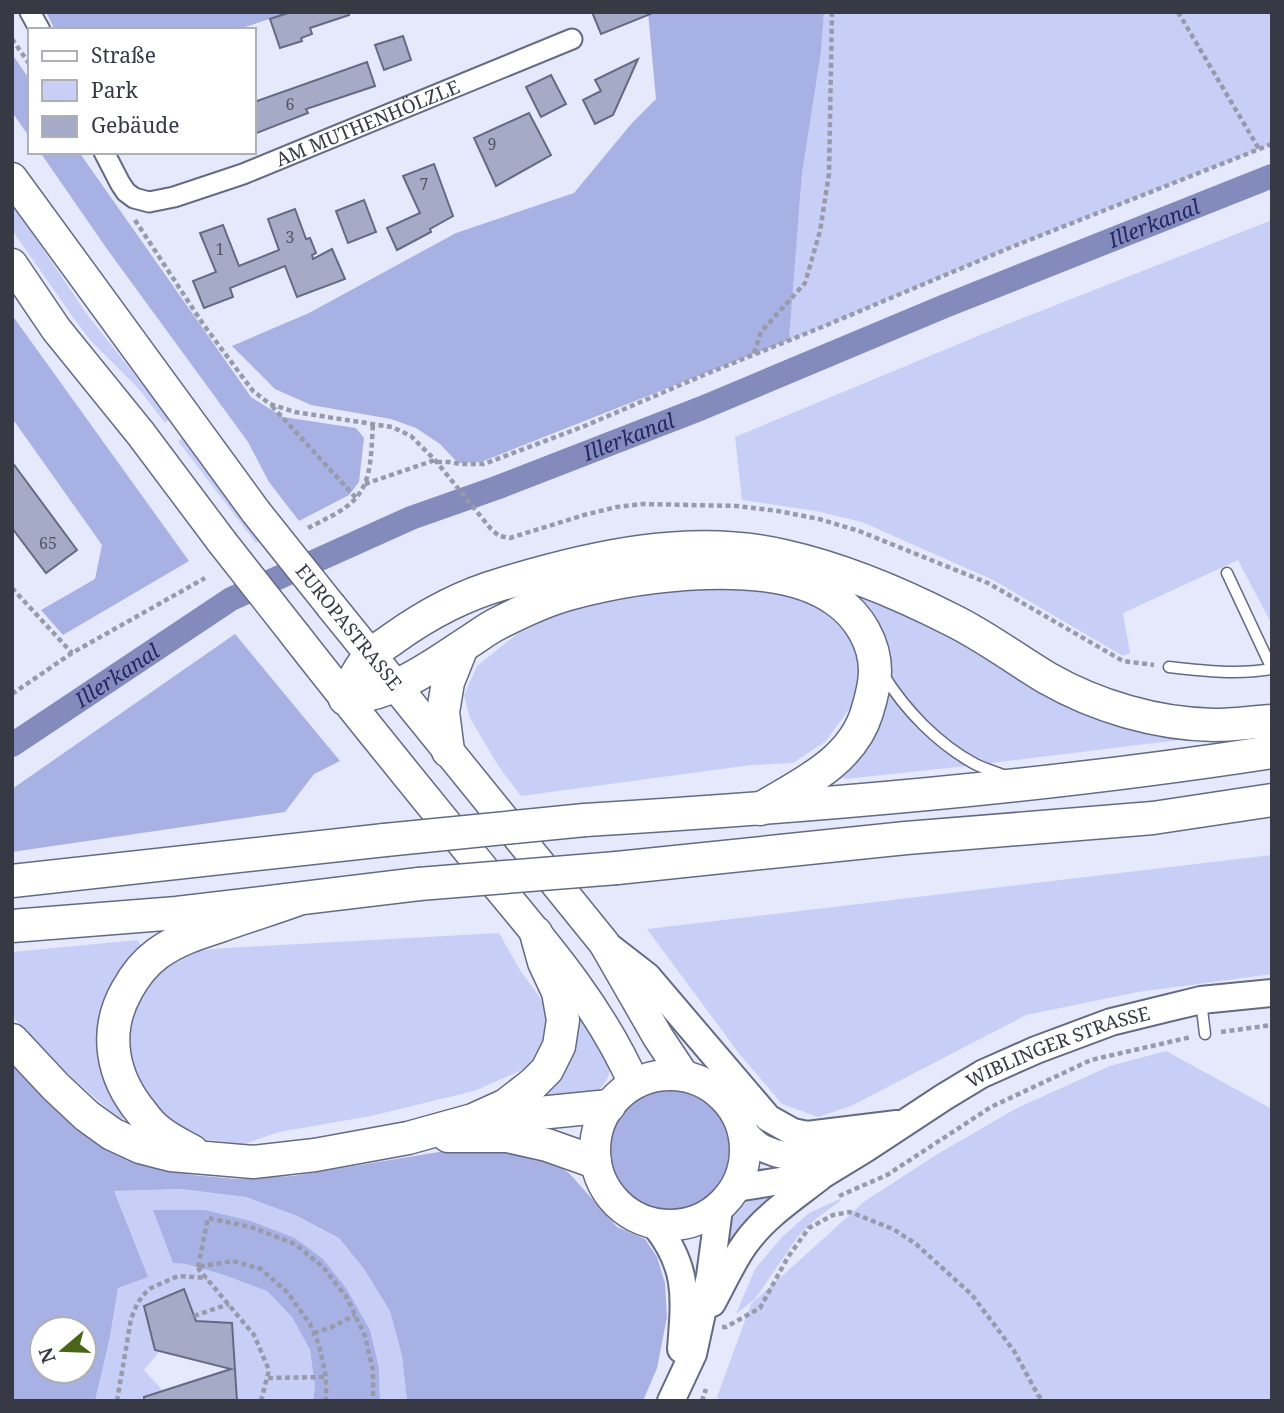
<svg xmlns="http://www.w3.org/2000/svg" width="1284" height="1413" font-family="'Noto Serif',serif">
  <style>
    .green { fill: #c8cff7 }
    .forest { fill: #a8b1e4; fill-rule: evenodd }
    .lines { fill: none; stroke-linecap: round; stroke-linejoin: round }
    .canal { stroke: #838bbc; stroke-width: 24 }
    .building { fill: #a5abc7; stroke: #656984; stroke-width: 2 }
    .service-casing { stroke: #656a84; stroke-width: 13 }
    .minor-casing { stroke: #656a84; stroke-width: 23 }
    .secondary-casing { stroke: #656a84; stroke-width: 30 }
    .primary-casing { stroke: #656a84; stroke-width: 33 }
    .trunk-casing { stroke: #656a84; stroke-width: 35 }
    .path { stroke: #979aaa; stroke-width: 4.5; stroke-dasharray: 5 3.5; stroke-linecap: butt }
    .service { stroke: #fff; stroke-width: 10 }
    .minor { stroke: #fff; stroke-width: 19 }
    .secondary { stroke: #fff; stroke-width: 26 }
    .primary { stroke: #fff; stroke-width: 30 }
    .trunk { stroke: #fff; stroke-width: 32 }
    .primary-bridge-casing { stroke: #656a84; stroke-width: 33; stroke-linecap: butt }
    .trunk-bridge-casing { stroke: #656a84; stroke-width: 35; stroke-linecap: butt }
    .primary-bridge { stroke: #fff; stroke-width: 30 }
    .trunk-bridge { stroke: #fff; stroke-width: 32 }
    .labels { text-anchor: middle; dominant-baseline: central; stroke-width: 6; stroke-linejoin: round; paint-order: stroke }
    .number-label { font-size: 16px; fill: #525666 }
    .street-label { font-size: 19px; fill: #373945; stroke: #fff }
    .water-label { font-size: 21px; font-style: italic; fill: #242762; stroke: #fff }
  </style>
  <rect width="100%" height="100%" fill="#e5e9fb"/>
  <!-- green -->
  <g class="green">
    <path d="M824,12H1272V144L1014,246L822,327L789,340L802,174L821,52Z"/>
    <path d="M12,203L89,317L170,419L165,423L138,388L91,341L75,320L12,230Z"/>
    <path d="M1272,220V625L1238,560L1123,613L1130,653L1123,656L993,580L862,522L816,511L742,500L735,437L985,333Z"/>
    <path d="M184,437L263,540L256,543L178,441Z"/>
    <path d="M741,582L780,585L830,611L847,632L858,662L859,673L857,698L826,741L793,763L751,765L521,796L499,767L470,718L464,695L477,666L517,634L569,608L603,600L694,590Z"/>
    <path d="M847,589L929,623L1119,724L1179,740L976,765L845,779L838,771L877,719Z"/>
    <path d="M1272,855V974L1138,992L1026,1015L851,1106L818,1117L782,1104L738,1052L647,929Z"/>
    <path d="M499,933L520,970L548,1009L550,1025L540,1054L522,1070L474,1091L371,1116L279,1132L244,1144L203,1139L169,1124L138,1088L127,1052L130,1017L143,986L183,952L226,948Z"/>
    <path d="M137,940L144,950L120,979L126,1115L121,1120L73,1079L12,1016V952Z"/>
    <path d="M571,995C583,1014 614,1051 609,1074C606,1084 599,1090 592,1096L531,1097Z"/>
    <path d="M1166,1051L1272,1109V1401H721L717,1397L751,1304L865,1201L936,1155L1015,1109L1110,1066Z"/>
    <path d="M792,1185L723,1264C724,1255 725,1222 728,1215C737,1197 774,1190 792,1185Z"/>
    <path d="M181,1189L246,1197L297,1216L339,1238L364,1269L390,1311L402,1356L407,1401H380L379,1368L323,1259L173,1263L186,1264L221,1274L267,1291L292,1317L310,1350L315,1387L313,1401H237L232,1323L196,1321L184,1290L144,1306L155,1350L159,1352L144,1370L163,1391L160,1401H95L110,1337L118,1288L147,1277L114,1191Z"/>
    <path d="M840,1199V1201L817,1218L799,1235L755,1299L736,1314L755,1269L782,1237L809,1213Z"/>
  </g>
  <!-- forest -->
  <g class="forest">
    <path d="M46,12H291L236,30H55Z"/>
    <path d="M648,12H824L821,52L802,174L789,340L481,462L458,463L440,444L416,428L391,419L311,405L275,389L232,346L309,313L456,233L574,193L632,123L656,99Z"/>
    <path d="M12,54L30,80V138L12,112Z"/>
    <path d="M40,152H79L251,397L283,417L356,428L364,438L359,482L349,495L299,521L269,482L248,442L107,249Z"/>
    <path d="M12,315L189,561L63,635L41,610L95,579L102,545L12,418Z"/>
    <path d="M235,634L340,761L314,774L285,812L12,852V789Z"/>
    <path d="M12,1058L124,1156L192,1175L237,1179L293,1176L457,1149L502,1152L550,1161L569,1173L617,1227L645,1239L657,1257L665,1283L667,1317L657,1368L643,1401H407L402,1356L390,1311L364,1269L339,1238L297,1216L246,1197L181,1189L114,1191L148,1277L118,1288L110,1337L95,1401H12ZM42,1329H84V1371H42Z"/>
    <circle cx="669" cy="1151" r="60"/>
    <path d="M153,1210H205L251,1221L295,1238L323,1259L346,1288L370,1330L379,1368L380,1401H313L315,1387L310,1350L292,1317L267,1291L221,1274L186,1264L173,1263Z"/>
  </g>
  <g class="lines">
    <!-- canal -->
    <path class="canal" id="s1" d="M12,745L231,599L411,518L496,488L702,408L945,306L1272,176"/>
  </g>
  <!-- building -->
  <g class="building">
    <path d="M291,12H348L349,15L310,28L312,34L301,38L302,41L280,48L270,19Z"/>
    <path d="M592,12H652L653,13L601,34Z"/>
    <path d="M403,36L411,60L384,70L375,45Z"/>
    <path d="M638,59L613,115L595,124L583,100L601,91L595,80Z"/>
    <path d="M367,62L375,86L306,109L308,113L254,134V102Z"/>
    <path d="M551,75L566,104L541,117L526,87Z"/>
    <path d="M529,113L551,155L496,186L474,138Z"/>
    <path d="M434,164L453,216L430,229L431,232L397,250L387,228L420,213L403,176Z"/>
    <path d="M364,200L376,232L348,243L336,211Z"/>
    <path d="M295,209L306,239L310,238L316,253L312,255L313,259L332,249L345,279L297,297L285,266L230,288L233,297L204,308L193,281L216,272L200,233L223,225L239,266L279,250L268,219Z"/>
    <path d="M12,462L77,550L46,573L12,528Z"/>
    <path d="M184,1289L196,1321L232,1323L237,1401H144V1397L231,1369L155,1350L144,1306Z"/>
  </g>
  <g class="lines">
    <defs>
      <g id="service">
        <path d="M1227,573L1272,669"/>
        <path d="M1169,667C1204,671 1237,675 1272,669"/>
        <path d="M883,674C905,710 938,744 975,764C985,769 996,772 1006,776"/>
        <path d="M1201,1001L1205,1034"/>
      </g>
      <g id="minor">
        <path d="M30,12L40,30"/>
        <path id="s2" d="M104,152L120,183L126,192L134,198L149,202L174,197L243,174L572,39"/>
      </g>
      <g id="secondary">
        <path d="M607,945L647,976L768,1118L793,1132L807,1135L897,1124"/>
        <path d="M744,1132C750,1138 757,1146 765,1149C792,1162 824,1157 853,1152"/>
        <path id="s3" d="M736,1188L824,1174L865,1149L944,1097L982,1074L1036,1050L1111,1022L1168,1008L1201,1000L1272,993"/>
        <path d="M655,1225C689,1267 685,1298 681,1349"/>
        <path d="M712,1303C723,1283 732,1262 745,1244C764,1217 793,1198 820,1177"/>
        <path d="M671,1401L693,1354L710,1276L719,1209"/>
      </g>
      <g id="primary">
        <path d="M12,178L256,512"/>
        <path d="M12,264L56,329L141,434L222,542"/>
        <path d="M331,606L604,943L658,1037L684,1076"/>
        <path d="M296,636C359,717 424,796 489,876C543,941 600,1006 634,1084"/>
        <circle cx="670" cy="1150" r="75"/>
      </g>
      <g id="trunk">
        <path d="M448,751L443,712L448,682L462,647"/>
        <path d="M760,809C801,784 852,762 867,712C871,699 875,685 875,671C875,643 859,616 836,600C774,555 638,575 568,594C543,601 518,613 495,625C484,631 474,639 464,645C424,672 394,693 345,699C352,683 360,665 372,654C379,648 387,643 394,638C426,615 464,595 502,584C591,557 691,534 784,556C842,569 899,593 952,620C985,636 1015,659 1047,678C1096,706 1156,724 1214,725C1233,725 1253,722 1272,721"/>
        <path d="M585,820C815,806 1044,787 1272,752"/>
        <path d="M617,868L906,838L1153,818L1272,800"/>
        <path d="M12,881L385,840"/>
        <path d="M12,926L177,913L419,884"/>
        <path d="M12,1040L56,1087L87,1116L112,1134L140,1147L171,1155L253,1162L315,1155L408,1138L473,1120L506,1105L533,1084L547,1070L559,1046L563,1020L558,992L544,962L536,933"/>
        <path d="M489,1118L609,1106"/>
        <path d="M448,1136H507L547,1145L595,1162"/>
        <path d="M192,1151C181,1145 170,1140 160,1132C153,1127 147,1120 142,1113C112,1077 103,1032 127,990C134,977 145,963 157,954C176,940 198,933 220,926C245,917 271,909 296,900"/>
      </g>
    </defs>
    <!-- service casing -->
    <use href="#service" class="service-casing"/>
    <!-- minor casing -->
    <use href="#minor" class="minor-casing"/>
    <!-- secondary casing -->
    <use href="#secondary" class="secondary-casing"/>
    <!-- primary casing -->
    <use href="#primary" class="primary-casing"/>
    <!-- trunk casing -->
    <use href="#trunk" class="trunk-casing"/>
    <!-- path -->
    <g class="path">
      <path d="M1178,12L1259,149"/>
      <path d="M12,39L30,65"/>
      <path d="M135,220L203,324L253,391L270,404L295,412L392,427L411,436L435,460L491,529L499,536L510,538L584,515L617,507L642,504L737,506L778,511L819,519L859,531L988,583L1123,661L1154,665"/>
      <path d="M754,353L761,332L805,283L820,231L829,174L832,12"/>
      <path d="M272,406L356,498"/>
      <path d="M437,462H449L460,464H484L587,425L706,374L822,327L1014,246L1272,144"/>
      <path d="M365,484L435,460"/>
      <path d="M308,528C323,520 343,512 355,499C373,480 371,448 373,424"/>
      <path d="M12,588L72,653"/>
      <path d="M12,694L72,653L205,578"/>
      <path d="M1221,1032L1272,1025"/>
      <path d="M839,1196L887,1175L991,1107L1091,1060L1191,1037"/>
      <path d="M198,1267L208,1218L251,1227L295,1244L323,1267L347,1298L365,1336L373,1371V1401"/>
      <path d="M194,1316L229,1304"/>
      <path d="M722,1327H726L760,1308L788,1257L809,1228L833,1215L850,1212L893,1229L916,1244L972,1295L1014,1351L1038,1395L1043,1401"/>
      <path d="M314,1333L332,1327L355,1315"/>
      <path d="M268,1378L326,1377"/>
      <path d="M117,1401L131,1319L137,1304L143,1295L151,1288L178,1276L207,1278"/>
      <path d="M261,1401L269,1370L254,1335L197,1267L233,1261L261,1269L288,1293L310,1324L319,1345L326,1377V1401"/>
      <path d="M702,1401L706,1389"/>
    </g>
    <!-- service -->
    <use href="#service" class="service"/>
    <!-- minor -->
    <use href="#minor" class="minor"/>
    <!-- secondary -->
    <use href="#secondary" class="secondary"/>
    <!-- primary -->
    <use href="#primary" class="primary"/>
    <!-- trunk -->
    <use href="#trunk" class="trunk"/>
    <defs>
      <g id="primary-bridge">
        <path d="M256,512L331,606"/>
        <path d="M222,542L296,636"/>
      </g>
      <g id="trunk-bridge">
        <path d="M385,840L585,820"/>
        <path d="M419,884L617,868"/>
      </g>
    </defs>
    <!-- primary-bridge casing -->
    <use href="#primary-bridge" class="primary-bridge-casing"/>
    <!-- trunk-bridge casing -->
    <use href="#trunk-bridge" class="trunk-bridge-casing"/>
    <!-- primary-bridge -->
    <use href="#primary-bridge" class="primary-bridge"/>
    <!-- trunk-bridge -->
    <use href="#trunk-bridge" class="trunk-bridge"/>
  </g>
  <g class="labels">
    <!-- number labels -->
    <g class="number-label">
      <text x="290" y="104">6</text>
      <text x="492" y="144">9</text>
      <text x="424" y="184">7</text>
      <text x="290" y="237">3</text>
      <text x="220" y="249">1</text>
      <text x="48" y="543">65</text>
    </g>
    <!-- street labels -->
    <g class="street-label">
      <text stroke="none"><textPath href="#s2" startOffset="304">AM MUTHENHÖLZLE</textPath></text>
      <text transform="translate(349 627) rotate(51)">EUROPASTRASSE</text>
      <text stroke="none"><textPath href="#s3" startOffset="357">WIBLINGER STRASSE</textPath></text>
    </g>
    <!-- water labels -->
    <g class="water-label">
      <text stroke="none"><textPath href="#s1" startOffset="1260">Illerkanal</textPath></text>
      <text stroke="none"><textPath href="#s1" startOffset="693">Illerkanal</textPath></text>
      <text stroke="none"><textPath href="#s1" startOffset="126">Illerkanal</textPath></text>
    </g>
  </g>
  <!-- border -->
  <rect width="1284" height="1413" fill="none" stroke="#373945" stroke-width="28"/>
  <!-- legend -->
  <rect x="28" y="28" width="228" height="126" fill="#ffffff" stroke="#afb0b5" stroke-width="2"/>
  <rect x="42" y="51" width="35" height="10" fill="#ffffff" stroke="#afb0b5" stroke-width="2"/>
  <text x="91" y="63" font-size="21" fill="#373945">Straße</text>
  <rect x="42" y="80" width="35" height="21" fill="#c8cff7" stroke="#afb0b5" stroke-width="2"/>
  <text x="91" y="98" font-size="21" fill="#373945">Park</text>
  <rect x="42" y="116" width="35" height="21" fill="#a5abc7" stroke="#afb0b5" stroke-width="2"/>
  <text x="91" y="133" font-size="21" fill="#373945">Gebäude</text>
  <!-- north arrow -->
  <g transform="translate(63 1350) rotate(251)"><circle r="33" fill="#ffffff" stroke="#afb0b5" stroke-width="2"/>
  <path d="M0-5L12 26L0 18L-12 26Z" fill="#4b6517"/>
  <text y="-10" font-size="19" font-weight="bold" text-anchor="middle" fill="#373945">N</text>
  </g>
</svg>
